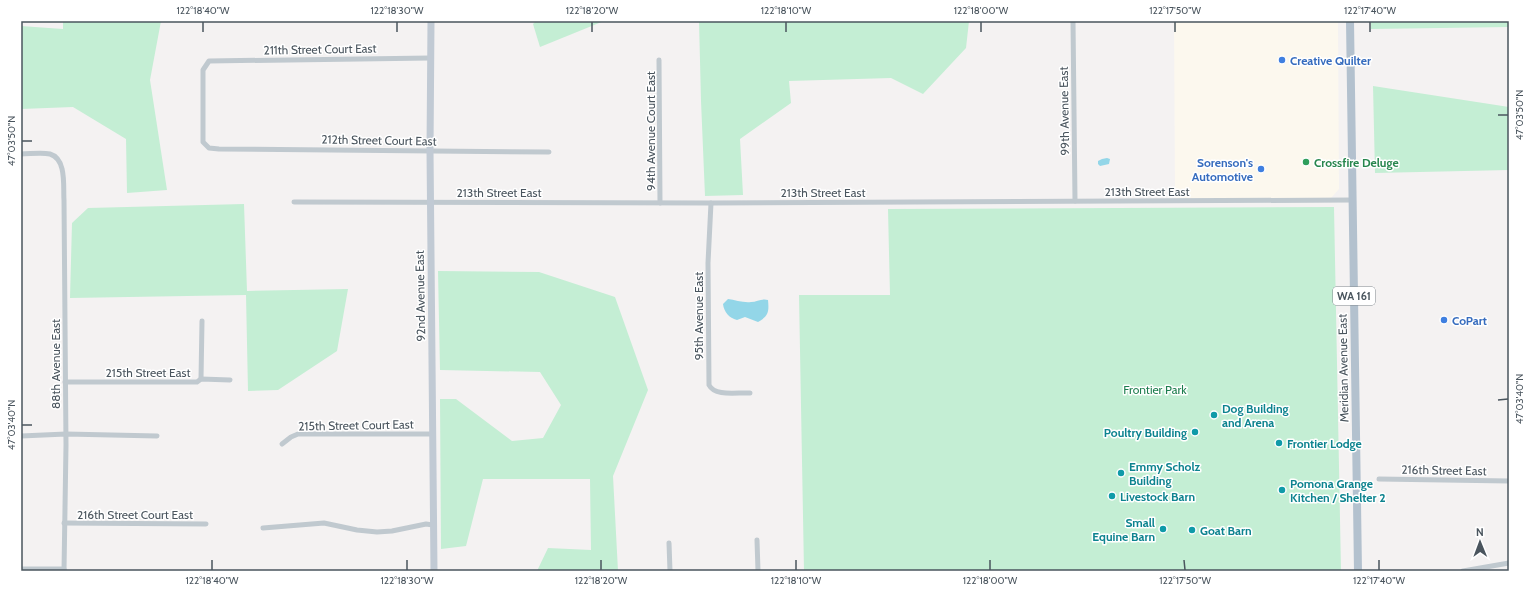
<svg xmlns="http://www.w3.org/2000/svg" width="1530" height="592" font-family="Cabin,sans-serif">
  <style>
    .commercial { fill: #fcf8ee }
    .green { fill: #c4eed4 }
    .water { fill: #93d6e8 }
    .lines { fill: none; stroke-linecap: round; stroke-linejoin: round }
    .street { stroke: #c0c9cf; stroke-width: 5 }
    .secondary { stroke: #c1cad4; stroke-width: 7 }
    .primary { stroke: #b3c1ce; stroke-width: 8 }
    .ticks { fill: none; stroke: #4a555e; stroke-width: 1.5 }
    .shop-dot { fill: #3f7fe0; stroke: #fff; stroke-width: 1.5 }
    .leisure-dot { fill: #2e9e5b; stroke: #fff; stroke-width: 1.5 }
    .culture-dot { fill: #0f9aa8; stroke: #fff; stroke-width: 1.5 }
    .labels { text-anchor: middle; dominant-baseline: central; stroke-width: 3; stroke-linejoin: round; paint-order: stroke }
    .shield { fill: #fff; stroke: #80888e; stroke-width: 1 }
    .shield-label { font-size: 11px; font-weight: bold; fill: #4a555e }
    .street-label { font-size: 12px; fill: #4a555e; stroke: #fff }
    .shop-label { font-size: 12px; font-weight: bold; fill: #366cbe; stroke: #fff; text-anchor: start }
    .leisure-label { font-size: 12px; font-weight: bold; fill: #27864d; stroke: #fff; text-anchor: start }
    .park-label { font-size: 12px; fill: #1d7d4e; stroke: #fff }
    .culture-label { font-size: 12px; font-weight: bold; fill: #0d838f; stroke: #fff; text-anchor: start }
    .neatline { fill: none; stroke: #4a555e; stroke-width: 1.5 }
    .ticks-label { font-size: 10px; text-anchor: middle; fill: #4a555e }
  </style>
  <rect width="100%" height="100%" fill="#f4f2f2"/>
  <!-- commercial -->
  <path class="commercial" d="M1174,21H1338L1339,189L1331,198H1175Z"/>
  <!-- green -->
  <g class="green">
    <path d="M63,21H161L150,80L167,190L127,193L126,139L73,107L21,109V26L63,29Z"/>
    <path d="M536,21H604L540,47L533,24Z"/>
    <path d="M699,21H969L966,48L923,94L891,78L789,81L791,103L740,139L743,195L705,196L701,101Z"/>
    <path d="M1371,21H1509V27L1371,29Z"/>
    <path d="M1373,86L1509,107V170L1375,173Z"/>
    <path d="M244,204L247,291L348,289L337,351L278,390L248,391L246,295L70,298L72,223L88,208Z"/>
    <path d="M1334,207L1341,571H804L799,295H890L888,209Z"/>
    <path d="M438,271L539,272L615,297L648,390L613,476L618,571H537L548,548L591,550L590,479H483L466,546L441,549L440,399H456L512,441L543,438L561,405L540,372L440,370Z"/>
  </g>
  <!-- water -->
  <g class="water">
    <path d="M1107,158L1110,159L1109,164L1100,166L1098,164V161L1102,159Z"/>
    <path d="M728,299C735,300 744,303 751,302C757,302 762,298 768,300C769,311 769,316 758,322L745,317L737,320C729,318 724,312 723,304Z"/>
  </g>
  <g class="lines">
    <!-- street -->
    <g class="street">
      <path d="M1073,21L1075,201"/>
      <path d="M430,58L209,61L203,70V142L209,148L219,149L549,152"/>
      <path d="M659,60L660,203"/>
      <path d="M21,154C30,154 41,152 50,154C67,159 63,187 64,200L66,445L64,571"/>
      <path d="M294,202L711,203L1352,200"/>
      <path d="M711,203L708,263L709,385C715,397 738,392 750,393"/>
      <path d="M201,379L202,321"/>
      <path d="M65,382H197L201,379L230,380"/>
      <path d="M21,436L66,434L157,436"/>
      <path d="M282,444L291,437L298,434H433"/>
      <path d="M1379,479L1509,481"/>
      <path d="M64,523L206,524"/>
      <path d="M263,528L324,523L357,530L377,532L392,531L426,524L433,525"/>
      <path d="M757,540L758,571"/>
      <path d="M669,543L670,571"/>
      <path d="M21,569H64"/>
      <path d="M1463,571L1509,563"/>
    </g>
    <!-- secondary -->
    <path class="secondary" d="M431,21L430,150L434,571"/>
    <!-- primary -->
    <path class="primary" d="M1350,21L1358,571"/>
  </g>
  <!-- ticks -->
  <path class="ticks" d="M203,22V32M397,22V32M592,22V32M786,22V32M981,22V32M1175,22V32M1370,22V32M1498,115H1508M22,141H32M1498,400L1508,399M22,425H32M212,560V570M407,560V570M601,560V570M796,560V570M990,560V570M1184,560L1185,570M1379,560V570"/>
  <!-- markers -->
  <g class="shop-dot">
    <circle cx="1282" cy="60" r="4"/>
    <circle cx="1261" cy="169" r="4"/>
    <circle cx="1444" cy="320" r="4"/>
  </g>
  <circle class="leisure-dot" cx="1306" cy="162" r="4"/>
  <g class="culture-dot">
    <circle cx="1214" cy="415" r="4"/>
    <circle cx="1195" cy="432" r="4"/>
    <circle cx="1279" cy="443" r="4"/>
    <circle cx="1121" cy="473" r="4"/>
    <circle cx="1282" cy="490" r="4"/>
    <circle cx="1112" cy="496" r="4"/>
    <circle cx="1163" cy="529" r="4"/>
    <circle cx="1192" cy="530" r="4"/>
  </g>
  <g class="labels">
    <!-- shield labels -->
    <rect class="shield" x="1333" y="287" width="42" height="18" rx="3"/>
    <g class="shield-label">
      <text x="1354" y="296">WA 161</text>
    </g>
    <!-- street labels -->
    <g class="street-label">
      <text transform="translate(320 49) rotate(-1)">211th Street Court East</text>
      <text transform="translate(1064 111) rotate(-91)">99th Avenue East</text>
      <text transform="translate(650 131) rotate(-90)">94th Avenue Court East</text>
      <text transform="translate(379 140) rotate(1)">212th Street Court East</text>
      <text x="1147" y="191">213th Street East</text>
      <text x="499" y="192">213th Street East</text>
      <text x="823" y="192">213th Street East</text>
      <text transform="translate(420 296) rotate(-91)">92nd Avenue East</text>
      <text transform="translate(698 316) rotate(-90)">95th Avenue East</text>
      <text transform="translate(55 364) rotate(-90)">88th Avenue East</text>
      <text transform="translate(1343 368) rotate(-91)">Meridian Avenue East</text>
      <text x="148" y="372">215th Street East</text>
      <text transform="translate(356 425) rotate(-1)">215th Street Court East</text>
      <text transform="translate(1444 470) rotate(1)">216th Street East</text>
      <text x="135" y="514">216th Street Court East</text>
    </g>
    <!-- shop labels -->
    <g class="shop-label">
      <text x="1290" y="60">Creative Quilter</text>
      <text x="1253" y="162" text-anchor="end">Sorenson's<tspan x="1253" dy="14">Automotive</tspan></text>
      <text x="1452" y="320">CoPart</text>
    </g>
    <!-- leisure labels -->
    <g class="leisure-label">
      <text x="1314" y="162">Crossfire Deluge</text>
    </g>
    <!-- park labels -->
    <g class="park-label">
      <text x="1155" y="389">Frontier Park</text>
    </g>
    <!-- culture labels -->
    <g class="culture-label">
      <text x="1222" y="408">Dog Building<tspan x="1222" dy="14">and Arena</tspan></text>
      <text x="1187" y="432" text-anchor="end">Poultry Building</text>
      <text x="1287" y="443">Frontier Lodge</text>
      <text x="1129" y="466">Emmy Scholz<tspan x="1129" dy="14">Building</tspan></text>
      <text x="1290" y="483">Pomona Grange<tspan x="1290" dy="14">Kitchen / Shelter 2</tspan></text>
      <text x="1120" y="496">Livestock Barn</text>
      <text x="1155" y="522" text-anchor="end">Small<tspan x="1155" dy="14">Equine Barn</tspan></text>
      <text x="1200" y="530">Goat Barn</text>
    </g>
  </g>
  <!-- border -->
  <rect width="1530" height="592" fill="none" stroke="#ffffff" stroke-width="44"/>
  <!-- north arrow -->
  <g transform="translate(1480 542) rotate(359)" stroke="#ffffff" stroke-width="3" paint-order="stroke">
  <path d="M0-3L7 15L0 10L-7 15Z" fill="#4a555e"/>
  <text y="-6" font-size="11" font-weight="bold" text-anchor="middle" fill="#4a555e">N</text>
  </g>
  <rect x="22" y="22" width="1486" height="548" class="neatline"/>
  <g class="ticks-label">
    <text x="203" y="14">122°18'40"W</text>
    <text x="397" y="14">122°18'30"W</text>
    <text x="592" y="14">122°18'20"W</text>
    <text x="786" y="14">122°18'10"W</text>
    <text x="981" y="14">122°18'00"W</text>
    <text x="1175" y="14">122°17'50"W</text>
    <text x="1370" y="14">122°17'40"W</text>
    <text transform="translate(1519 115) rotate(-90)" y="4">47°03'50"N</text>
    <text transform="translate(11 141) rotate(-90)" y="4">47°03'50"N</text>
    <text transform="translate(1519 399) rotate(-90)" y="4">47°03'40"N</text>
    <text transform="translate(11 425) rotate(-90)" y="4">47°03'40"N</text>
    <text x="212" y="584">122°18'40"W</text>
    <text x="407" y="584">122°18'30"W</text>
    <text x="601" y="584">122°18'20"W</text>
    <text x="796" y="584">122°18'10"W</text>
    <text x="990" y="584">122°18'00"W</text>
    <text x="1185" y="584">122°17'50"W</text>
    <text x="1379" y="584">122°17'40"W</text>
  </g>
</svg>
